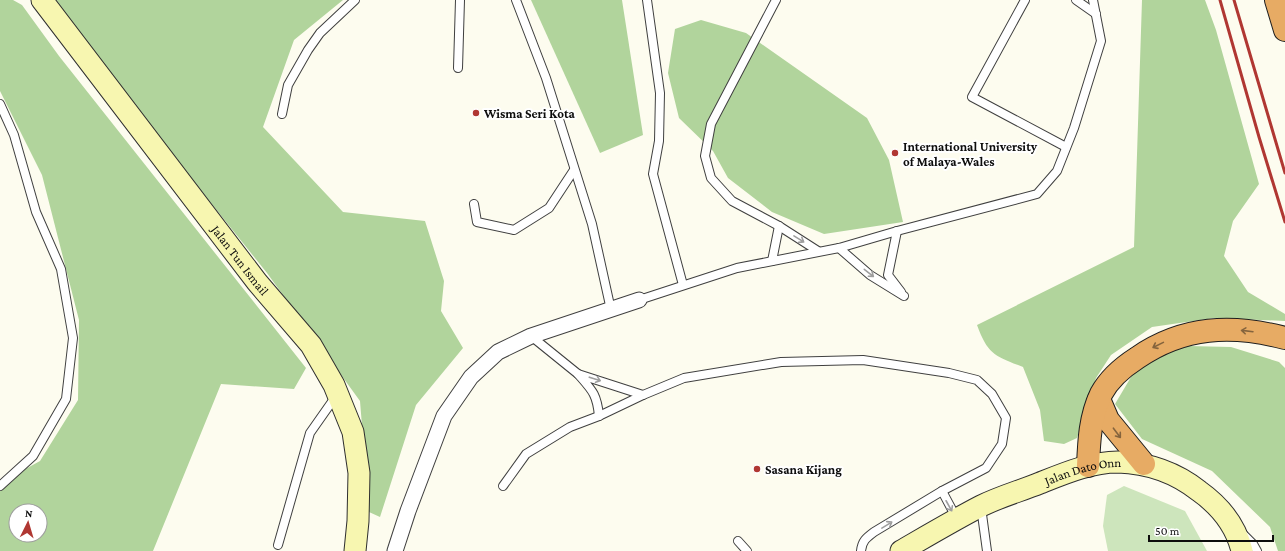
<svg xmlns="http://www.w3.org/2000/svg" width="1285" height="551" font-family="'Crimson Pro',serif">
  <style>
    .green { fill: #cde5bc }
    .forest { fill: #b1d49c; fill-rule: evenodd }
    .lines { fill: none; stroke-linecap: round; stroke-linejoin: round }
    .lane-casing { stroke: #404040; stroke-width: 10 }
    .street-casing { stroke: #404040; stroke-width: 17 }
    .secondary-casing { stroke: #2f2f2f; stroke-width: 23 }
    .highway-casing { stroke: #1e1e1e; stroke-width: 24 }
    .lane { stroke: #fff; stroke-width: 8 }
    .street { stroke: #fff; stroke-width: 15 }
    .secondary { stroke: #f7f6b0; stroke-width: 21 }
    .highway { stroke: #e7ab64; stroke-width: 22 }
    .rail { stroke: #b03732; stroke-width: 3 }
    .oneway { stroke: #9e9e9e }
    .oneway2 { stroke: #85643d }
    .poi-dot { fill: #b03732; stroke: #fff; stroke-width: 1.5 }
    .labels { text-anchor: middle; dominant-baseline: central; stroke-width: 4; stroke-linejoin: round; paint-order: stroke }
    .poi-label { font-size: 13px; font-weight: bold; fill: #0d0d0d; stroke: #fff; text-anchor: start }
    .street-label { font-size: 13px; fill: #0d0d0d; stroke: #fff }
  </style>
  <rect width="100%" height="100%" fill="#fdfcef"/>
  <!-- green -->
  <path class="green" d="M1124,486L1185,511L1207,551H1108L1103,526L1107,495Z"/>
  <!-- forest -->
  <g class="forest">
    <path d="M0,0H13L22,5L59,56L306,368L294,389L221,384L153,551H0V483L40,461L78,400L79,320L42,175L0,91ZM16,511H40V535H16Z"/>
    <path d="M48,0H343L294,40L263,127L343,212L425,221L444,281L441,311L463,348L416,405L380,517L369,512L360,401L267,273Z"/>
    <path d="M531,0H622L643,135L600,153Z"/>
    <path d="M1142,0H1205L1216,30L1259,184L1233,221L1224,256L1248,292L1285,314V321L1214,318L1152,327L1111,355L1096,378L1077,438L1064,444L1044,441L1040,410L1023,367C995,356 988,355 977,325L1134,247Z"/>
    <path d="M701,20L746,33L867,118L889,160L903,222L824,234L772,212L728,178L713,151L679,118L668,73L675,29Z"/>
    <path d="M1189,346L1231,347L1279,362L1285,368V551H1278L1270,527L1212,471L1142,439L1115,404L1134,372L1155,356Z"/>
  </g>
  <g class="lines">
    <defs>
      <g id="lane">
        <path d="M516,0L546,78L592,224L611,310"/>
        <path d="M647,0L660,93L659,141L653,174L683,285"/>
        <path d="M776,0L711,124L705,156L711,178L732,201L779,226L818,251"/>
        <path d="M1025,0L972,97L1066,147"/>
        <path d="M1076,0L1096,14"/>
        <path d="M458,68L460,0"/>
        <path d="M0,104L14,135L36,212L61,269L73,338L66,399L33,456L0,486"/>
        <path d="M282,114L288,85L308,50L320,33L355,0"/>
        <path d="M474,204L477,222L514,230L549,208L574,170"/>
        <path d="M897,231L888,275L901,292"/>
        <path d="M839,248L870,275L904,296"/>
        <path d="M772,261L779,226"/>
        <path d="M639,300L737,268L839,248L897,231L1037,194L1057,171L1074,128L1101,41L1093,0"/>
        <path d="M531,336L578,374"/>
        <path d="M599,416C597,394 592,390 578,374L643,395"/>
        <path d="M503,486L526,454L570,427L599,416L643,395L684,378L781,362L863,360L949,373L977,380L992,394L1006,418L1002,444L986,468L942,491L874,532C866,538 862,541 861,551"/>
        <path d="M942,491L957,519"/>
        <path d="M981,507L987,551"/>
        <path d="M1242,533L1253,544L1257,551"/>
        <path d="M738,541L747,551"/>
        <path d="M278,545L310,433L336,396"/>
      </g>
      <path id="street" d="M395,551L408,511L444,416L471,377L498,352L531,336L639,300"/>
      <g id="secondary">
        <path id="s1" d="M42,0L257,282L311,345L334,385L353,432L359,473L358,521L355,551"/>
        <path id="s2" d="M901,551C927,536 954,520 981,506C999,497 1020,491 1040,483C1065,473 1091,462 1118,462C1149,463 1175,472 1199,491C1220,506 1236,526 1242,551"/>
      </g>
      <g id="highway">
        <path d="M1276,0L1285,30"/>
        <path d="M1099,399L1108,420L1144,464"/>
        <path d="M1088,466C1089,441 1090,417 1101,394C1109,379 1123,367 1137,358C1183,326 1232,324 1285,338"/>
      </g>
    </defs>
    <!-- lane casing -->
    <use href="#lane" class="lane-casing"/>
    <!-- street casing -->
    <use href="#street" class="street-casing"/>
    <!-- secondary casing -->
    <use href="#secondary" class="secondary-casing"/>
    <!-- highway casing -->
    <use href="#highway" class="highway-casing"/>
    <!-- lane -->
    <use href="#lane" class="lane"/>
    <!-- street -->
    <use href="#street" class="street"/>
    <!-- secondary -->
    <use href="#secondary" class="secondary"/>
    <!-- highway -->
    <use href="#highway" class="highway"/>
    <!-- rail -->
    <g class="rail">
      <path d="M1220,0L1259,137L1285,222"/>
      <path d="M1234,0L1285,173"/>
    </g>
  </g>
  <!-- one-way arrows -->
  <defs><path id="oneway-shaft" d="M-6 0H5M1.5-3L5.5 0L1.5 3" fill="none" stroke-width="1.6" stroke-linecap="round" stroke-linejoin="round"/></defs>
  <g class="oneway">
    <use href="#oneway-shaft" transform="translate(799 239) rotate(32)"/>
    <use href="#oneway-shaft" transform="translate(869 273) rotate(38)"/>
    <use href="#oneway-shaft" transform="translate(595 379) rotate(18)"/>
    <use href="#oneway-shaft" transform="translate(949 506) rotate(61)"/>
    <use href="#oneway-shaft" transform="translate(887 525) rotate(-31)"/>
  </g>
  <g class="oneway2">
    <use href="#oneway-shaft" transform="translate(1247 331) rotate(-173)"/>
    <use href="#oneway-shaft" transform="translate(1158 345) rotate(154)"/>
    <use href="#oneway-shaft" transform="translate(1117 433) rotate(53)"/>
  </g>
  <!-- markers -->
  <g class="poi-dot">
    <circle cx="476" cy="113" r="4"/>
    <circle cx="895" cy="153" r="4"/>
    <circle cx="757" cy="469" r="4"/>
  </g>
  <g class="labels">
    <!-- poi labels -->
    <g class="poi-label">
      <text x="484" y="113">Wisma Seri Kota</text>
      <text x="903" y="146">International University<tspan x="903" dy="15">of Malaya-Wales</tspan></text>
      <text x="765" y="469">Sasana Kijang</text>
    </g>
    <!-- street labels -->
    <g class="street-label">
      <text stroke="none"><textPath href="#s1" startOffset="327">Jalan Tun Ismail</textPath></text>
      <text stroke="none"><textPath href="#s2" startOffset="200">Jalan Dato Onn</textPath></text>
    </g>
  </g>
  <!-- north arrow -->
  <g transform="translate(28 523) rotate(5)"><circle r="19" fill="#ffffff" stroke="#9e9e9e"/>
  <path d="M0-3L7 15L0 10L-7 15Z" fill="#b03732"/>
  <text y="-6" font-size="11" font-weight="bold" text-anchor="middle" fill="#0d0d0d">N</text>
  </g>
  <!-- scale -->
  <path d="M1149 535v6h124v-6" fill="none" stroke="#0d0d0d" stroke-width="2"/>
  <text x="1155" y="535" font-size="12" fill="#0d0d0d" stroke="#ffffff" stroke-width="3" paint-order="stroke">50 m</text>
</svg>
